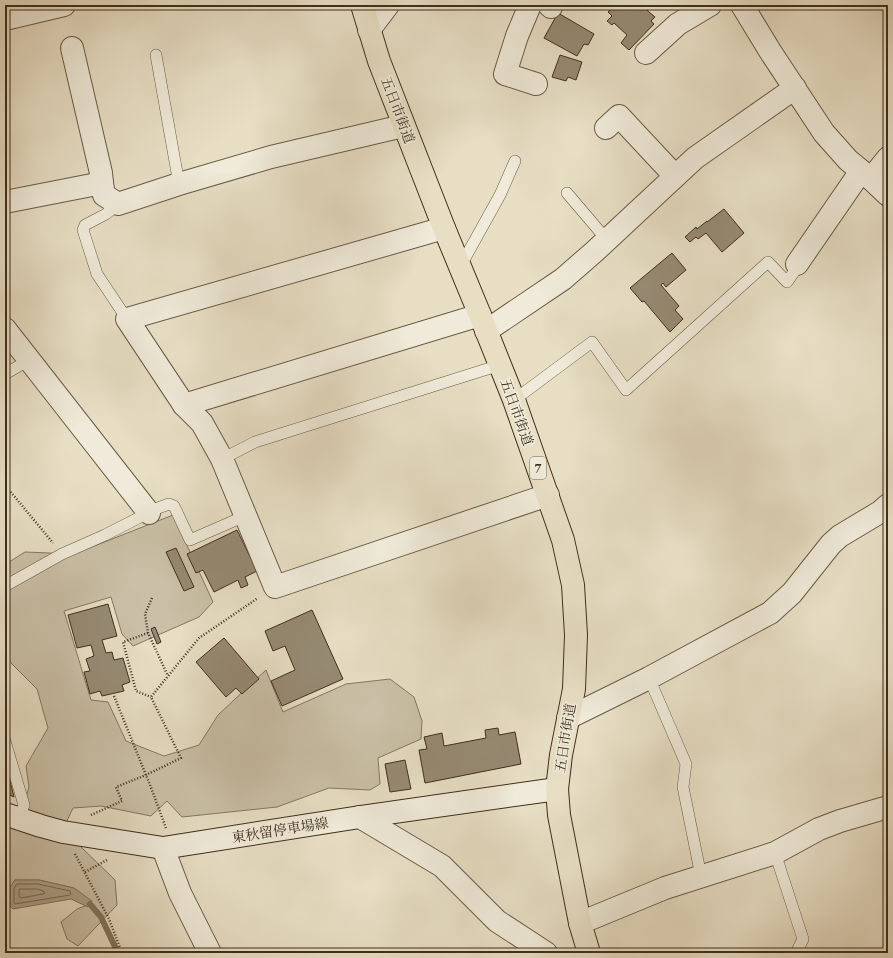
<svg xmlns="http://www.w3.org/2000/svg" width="893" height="958" font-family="'EB Garamond','Noto Serif JP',serif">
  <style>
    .green { fill: #cac0a7; stroke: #847862 }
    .water { fill: #aea28b; stroke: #82745f }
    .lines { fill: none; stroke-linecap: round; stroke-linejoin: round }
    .shore { stroke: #766854; stroke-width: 1 }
    .stream { stroke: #82745f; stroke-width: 6 }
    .building { fill: #968a73; stroke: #3f2f1c }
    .service-casing { stroke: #695b46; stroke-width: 12 }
    .minor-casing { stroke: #695b46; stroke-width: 24 }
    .secondary-casing { stroke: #3f2f1c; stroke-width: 24 }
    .primary-casing { stroke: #3f2f1c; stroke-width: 24 }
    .path { stroke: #3f2f1c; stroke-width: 2.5; stroke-dasharray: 1 2; stroke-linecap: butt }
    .service { stroke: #efead9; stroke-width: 11 }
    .minor { stroke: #efead9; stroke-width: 22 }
    .secondary { stroke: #efead9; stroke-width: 22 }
    .primary { stroke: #e7dec4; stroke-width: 22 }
    .labels { text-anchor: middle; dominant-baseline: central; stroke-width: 3.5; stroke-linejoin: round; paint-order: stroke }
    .shield { fill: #efead9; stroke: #746755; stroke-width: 1 }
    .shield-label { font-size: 13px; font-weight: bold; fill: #3f2f1c }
    .street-label { font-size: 14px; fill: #3f2f1c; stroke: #efead9 }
  </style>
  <rect width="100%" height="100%" fill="#e7dec4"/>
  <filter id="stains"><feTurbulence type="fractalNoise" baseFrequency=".005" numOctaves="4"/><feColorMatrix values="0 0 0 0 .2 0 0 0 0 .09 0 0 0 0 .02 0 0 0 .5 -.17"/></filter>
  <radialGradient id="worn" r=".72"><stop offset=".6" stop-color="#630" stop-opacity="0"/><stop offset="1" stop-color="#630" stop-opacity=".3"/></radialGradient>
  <!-- green -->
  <path class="green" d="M173,515L213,602L199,617L133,646L122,634L111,597L64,611L91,700L108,702L126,741L164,756L199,745L218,715L266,670L283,712L346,684L390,679L414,697L422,721L421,739L378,758L380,784L370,790L329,788L277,807L182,817L167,801L151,816L101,806L73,808L58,840L79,845L115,880L117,905L78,946L67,939L61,922L77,909L90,904L74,888L39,880H15L5,894V828H17L29,787L26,766L48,728L37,689L12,664L5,655V589L9,562L25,552L74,554Z"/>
  <!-- water -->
  <path class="water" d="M15,880H39L74,888L92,901L88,907L71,899L13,909L10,906V887Z"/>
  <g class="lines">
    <!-- shore -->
    <g class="shore">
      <path d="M17,884H38L70,891L71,894L70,895L15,904L14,902V889Z"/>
      <path d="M20,889H37L43,891L45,893L43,894L21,898L19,896V891Z"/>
    </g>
    <!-- stream -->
    <path class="stream" d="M90,904L101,917L118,953"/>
  </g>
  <!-- building -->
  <g class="building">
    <path d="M615,5H641L655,17L651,21L654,24L629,50L621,43L627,35L614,23L612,25L607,21L612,16L608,12Z"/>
    <path d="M558,13L594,34L588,45L584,44L577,56L544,38Z"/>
    <path d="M560,55L582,62L576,80L568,77L566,81L552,77Z"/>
    <path d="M724,209L744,233L722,252L706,233L698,239L696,237L690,242L685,237L696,227L697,229L707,221V222Z"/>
    <path d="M672,253L686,270L666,287L663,283L661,285L679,306L675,310L683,319L670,332L644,301L642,302L630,288Z"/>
    <path d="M237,530L257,571L245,577L248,585L241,588L238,580L214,592L203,570L196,573L187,554Z"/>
    <path d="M176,548L194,587L184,591L166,552Z"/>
    <path d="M108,604L117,636L102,640L106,653L112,652L114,660L123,658L130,682L122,685L124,691L102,696L100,691L90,694L84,672L90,671L86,659L94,656L91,645L77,648L68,615Z"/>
    <path d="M312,610L343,679L282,706L271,681L295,670L285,646L273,651L265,631Z"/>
    <path d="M155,627L161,642L157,644L151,629Z"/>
    <path d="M224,638L259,679L242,694L236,688L226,697L196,662Z"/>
    <path d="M498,728L499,735L515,732L521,764L425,783L419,750L427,749L424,737L442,733L444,746L486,738L485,730Z"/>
    <path d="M405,760L411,789L390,792L385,764Z"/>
    <path d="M5,772L8,773L14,797L5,793Z"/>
  </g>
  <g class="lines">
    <defs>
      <g id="service">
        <path d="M156,55L179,184"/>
        <path d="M567,193L607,240"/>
        <path d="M118,204L106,214L85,225L83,230L97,274L127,319"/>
        <path d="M460,267L500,195L515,161"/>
        <path d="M5,374L29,360"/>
        <path d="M514,400L592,342L626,390L768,262L787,282L796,269L797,264"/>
        <path d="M222,459L255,442L500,365"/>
        <path d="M5,586L62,554L105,535L158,508L169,504L174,506L190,540L245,516"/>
        <path d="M649,678L686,764L683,787L701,876"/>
        <path d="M5,741L24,805L19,819"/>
        <path d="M775,853L803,939L796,953"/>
      </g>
      <g id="minor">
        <path d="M530,5L517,36L505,74L536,84"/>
        <path d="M549,5L551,7"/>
        <path d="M742,5L770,51L824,133L848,160L871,179L888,195"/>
        <path d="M5,19L64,5"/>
        <path d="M369,30L388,5"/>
        <path d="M72,48L101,173L102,183"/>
        <path d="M646,53L678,24L710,5"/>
        <path d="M606,128L619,116L675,176"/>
        <path d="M871,179L888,158"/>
        <path d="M5,202L102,183L104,195L118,204L179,184L271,157L403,126"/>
        <path d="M444,228L127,319L184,405L202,423L222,459L275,587L548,495"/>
        <path d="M797,264L861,171"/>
        <path d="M5,329L149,513"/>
        <path d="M486,331L563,279L594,252L695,158L795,88"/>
        <path d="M184,405L480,315"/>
        <path d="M568,718L649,678L770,613L792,593L831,544L840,536L880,512L888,505"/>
        <path d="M360,817L442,866L497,921L546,953"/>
        <path d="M163,848L180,893L210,953"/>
        <path d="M580,923L665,888L775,853L819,829L840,821L888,807"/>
      </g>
      <path id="secondary" d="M5,814L41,826L63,832L163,848L360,817L557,789"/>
      <path id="primary" d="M362,5L379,61L444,228L480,315L514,400L563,540L573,585L576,635L574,689L561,755L557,789L559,815L580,923L589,953"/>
    </defs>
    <!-- service casing -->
    <use href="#service" class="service-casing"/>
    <!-- minor casing -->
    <use href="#minor" class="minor-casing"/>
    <!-- secondary casing -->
    <use href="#secondary" class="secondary-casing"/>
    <!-- primary casing -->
    <use href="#primary" class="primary-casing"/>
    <!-- path -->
    <g class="path">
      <path d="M5,485L53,543"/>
      <path d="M152,598L145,614L148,633L168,676"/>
      <path d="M148,633L123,642L136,691L151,697"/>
      <path d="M114,696L150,785L166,828"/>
      <path d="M91,815L122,801L116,787L146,775L181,758L151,697L199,638L258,598"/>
      <path d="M75,854L109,919L122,953"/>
      <path d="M85,872L107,860"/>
    </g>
    <!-- service -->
    <use href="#service" class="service"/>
    <!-- minor -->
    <use href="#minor" class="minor"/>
    <!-- secondary -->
    <use href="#secondary" class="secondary"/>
    <!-- primary -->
    <use href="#primary" class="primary"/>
  </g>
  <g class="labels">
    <!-- shield labels -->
    <rect class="shield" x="530" y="457" width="16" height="22" rx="3"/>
    <g class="shield-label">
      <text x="538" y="468">7</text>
    </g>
    <!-- street labels -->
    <g class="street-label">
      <text transform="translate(398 110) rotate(69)">五日市街道</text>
      <text transform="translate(517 412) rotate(70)">五日市街道</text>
      <text transform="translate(565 738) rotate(-81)">五日市街道</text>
      <text transform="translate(280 830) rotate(-9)">東秋留停車場線</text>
    </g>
  </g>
  <!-- margin -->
  <rect width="893" height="958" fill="none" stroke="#e7dec4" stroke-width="20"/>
  <rect x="6" y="6" width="881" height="946" fill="none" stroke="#3f2f1c" stroke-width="2"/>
  <rect x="10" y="10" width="873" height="938" fill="none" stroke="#3f2f1c"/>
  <rect width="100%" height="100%" filter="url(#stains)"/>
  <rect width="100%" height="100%" fill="url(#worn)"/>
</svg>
